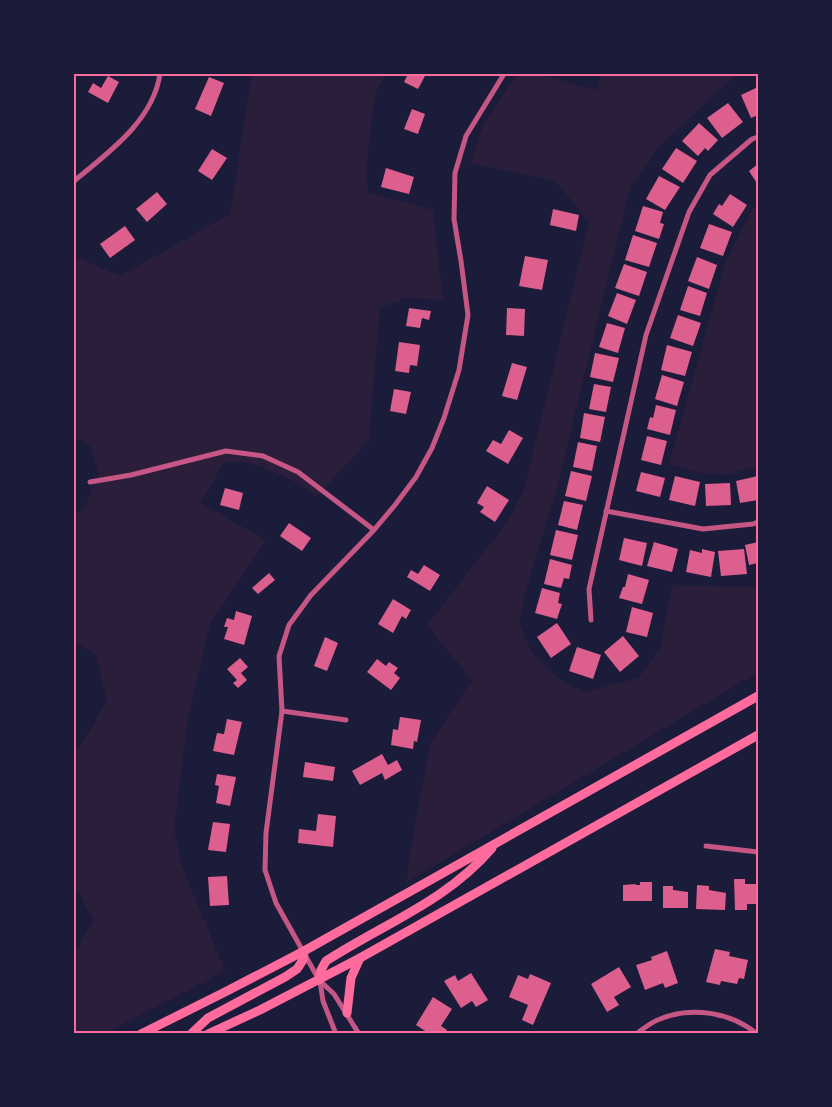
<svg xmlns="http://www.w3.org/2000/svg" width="832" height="1107" font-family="'DM Sans',sans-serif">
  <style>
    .green { fill: #2a1e3b }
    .building { fill: #dd5f8e }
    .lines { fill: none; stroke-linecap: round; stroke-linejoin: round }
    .minor { stroke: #c65784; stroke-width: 5 }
    .trunk { stroke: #ff6b9d; stroke-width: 9 }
    .neatline { fill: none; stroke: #ff6b9d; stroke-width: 2 }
  </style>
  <rect width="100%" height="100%" fill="#1b1b3a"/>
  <!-- green -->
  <g class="green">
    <path d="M252,74H385L375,95L366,170L368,192L433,210L443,300L405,298L380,308L369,440L317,496L288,478L248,462H224L201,503L266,540L210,624L188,718L174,829L182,866L225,971L105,1033H74V955L93,920L74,883V747L78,750L107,701L96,655L74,641V511L83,510L99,473L89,445L74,437V256L120,276L230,214Z"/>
    <path d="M517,74H540L596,90L602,74H745L732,78L659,147L630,187L555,496L527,586L519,622L532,652L557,678L584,692L638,678L660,650L672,584L682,586L758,587V672L407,882L409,859L430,744L472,680L427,625L508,521L524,489L589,223L556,181L470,163L484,124Z"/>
    <path d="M758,204V466L726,475L701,473L669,464L726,261L752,210Z"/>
  </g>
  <!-- building -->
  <g class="building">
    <path d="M408,74H426L418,89L404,82Z"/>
    <path d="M108,76L119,82L108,103L88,92L93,83L101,88Z"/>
    <path d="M209,77L224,83L211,116L195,109Z"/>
    <path d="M758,87V115L751,118L741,95Z"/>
    <path d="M728,103L743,122L722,138L707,118Z"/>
    <path d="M412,109L425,114L418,134L404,129Z"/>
    <path d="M699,123L718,140L708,151L705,148L698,156L682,141Z"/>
    <path d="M676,148L697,161L683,183L662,169Z"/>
    <path d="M212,149L227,158L212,180L198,171Z"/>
    <path d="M758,164V185L749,171Z"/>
    <path d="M386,168L414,177L409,194L381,187Z"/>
    <path d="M659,176L680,187L665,210L646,199Z"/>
    <path d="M157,192L167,204L147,222L136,209Z"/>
    <path d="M730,194L747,205L733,227L713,214L719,204L722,206Z"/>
    <path d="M643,206L663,212L660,223L664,224L659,239L635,231Z"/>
    <path d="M553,209L579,215L576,231L550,225Z"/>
    <path d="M709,224L732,232L723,256L700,248Z"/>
    <path d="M125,226L135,240L110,258L100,244Z"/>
    <path d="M633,235L657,243L649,267L625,260Z"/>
    <path d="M525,256L548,260L542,290L519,286Z"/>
    <path d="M697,257L717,265L709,289L688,281Z"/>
    <path d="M624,264L647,272L639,296L615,288Z"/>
    <path d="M688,286L707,293L700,316L680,310Z"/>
    <path d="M617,293L636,300L627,324L608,316Z"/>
    <path d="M409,308L431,311L429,320L422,318L420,328L406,326Z"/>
    <path d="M507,308L525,309L524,336L506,335Z"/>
    <path d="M678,315L701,323L693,346L670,338Z"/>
    <path d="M607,323L625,328L618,353L599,347Z"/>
    <path d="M399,342L420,345L417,366L410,365L409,373L395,371Z"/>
    <path d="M667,345L692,352L685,376L661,370Z"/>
    <path d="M595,353L619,358L613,382L590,377Z"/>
    <path d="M512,363L527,367L517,400L502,396Z"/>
    <path d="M662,375L684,382L677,406L655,399Z"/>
    <path d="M594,384L611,387L606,412L589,409Z"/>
    <path d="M394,389L411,392L406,414L390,411Z"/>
    <path d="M656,405L676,410L670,435L647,429L650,417L653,418Z"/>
    <path d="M584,413L605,417L600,442L580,438Z"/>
    <path d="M509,430L523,438L508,464L486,451L493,440L501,444Z"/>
    <path d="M647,436L667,441L661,465L641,460Z"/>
    <path d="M578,442L597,446L592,471L573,467Z"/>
    <path d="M571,471L592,476L586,501L565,496Z"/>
    <path d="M641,472L665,478L660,497L636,491Z"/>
    <path d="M675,476L700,482L695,506L669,500Z"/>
    <path d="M758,476V500L740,503L736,481Z"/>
    <path d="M730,483L731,505L706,506L705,484Z"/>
    <path d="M487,486L509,500L495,522L480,512L484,507L477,503Z"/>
    <path d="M225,488L243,493L239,510L220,505Z"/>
    <path d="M564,501L583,505L577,530L558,525Z"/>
    <path d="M289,523L311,538L302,551L280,536Z"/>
    <path d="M556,530L578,535L572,560L550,555Z"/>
    <path d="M624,538L647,543L642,566L619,560Z"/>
    <path d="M654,542L678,549L672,572L647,566Z"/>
    <path d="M758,542V563L749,565L745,545Z"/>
    <path d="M702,549L715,552L711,577L686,572L690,550L702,553Z"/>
    <path d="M744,549L747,574L721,576L718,551Z"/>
    <path d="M550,559L572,565L569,579L564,578L561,588L544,584Z"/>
    <path d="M424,565L440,575L430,591L407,577L411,570L418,574Z"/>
    <path d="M269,573L275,580L258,594L252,588Z"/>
    <path d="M628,574L649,580L642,604L619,598L623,587H625Z"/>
    <path d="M542,588L560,593L558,603L562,604L557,619L535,613Z"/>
    <path d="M393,599L411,610L406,619L402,616L393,633L378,624Z"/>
    <path d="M632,607L653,613L647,637L626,632Z"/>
    <path d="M236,611L252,616L244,645L224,639L228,627H224L227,618L234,620Z"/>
    <path d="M557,623L571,644L551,658L537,637Z"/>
    <path d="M623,636L639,656L620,672L604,652Z"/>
    <path d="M325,637L338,643L327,671L314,666Z"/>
    <path d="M577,647L601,655L593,679L569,671Z"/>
    <path d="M240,658L248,667L241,673L247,680L238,688L233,683L237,680L227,669Z"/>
    <path d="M377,659L386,666L389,662L398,668L394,673L400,678L391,690L367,672Z"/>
    <path d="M400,717L421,720L417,742L414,741L413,749L391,745L393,729L398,730Z"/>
    <path d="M227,719L242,722L234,755L213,751L217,733L224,734Z"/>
    <path d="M382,754L388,765L397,760L402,770L385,780L382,773L360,785L352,771Z"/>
    <path d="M305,762L335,767L333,781L303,777Z"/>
    <path d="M217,774L236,777L230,806L216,803L219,786L215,785Z"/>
    <path d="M318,814L336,816L333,847L298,843L299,829L316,831Z"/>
    <path d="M213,822L230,824L226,852L208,850Z"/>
    <path d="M227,876L229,905L210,906L208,877Z"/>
    <path d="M734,879H745V884H758V904H747V910H735Z"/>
    <path d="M640,882H652V901H623V885L636,884L635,885H640Z"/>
    <path d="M697,885L709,886V890L726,893L725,910L696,909Z"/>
    <path d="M663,886H673V890L688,892V908H663Z"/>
    <path d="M715,949L730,952L729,956L748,960L744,979L739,978L737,984L721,981L720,985L706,982Z"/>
    <path d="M667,951L678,983L665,988L663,983L645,990L636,965L652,960L651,957Z"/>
    <path d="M619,967L631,987L614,997L619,1005L607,1012L591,984Z"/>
    <path d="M471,973L488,1000L476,1007L472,1001L461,1008L444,981L455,975L458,981Z"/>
    <path d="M530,974L551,983L533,1025L522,1020L528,1005L509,997L518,975L528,979Z"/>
    <path d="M433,997L452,1009L441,1026L447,1030L444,1034H430L416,1025Z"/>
  </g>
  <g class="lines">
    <!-- minor -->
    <g class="minor">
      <path d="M74,181C108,153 153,121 160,74"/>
      <path d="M90,482L131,475L226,451L263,456L298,472L374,530"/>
      <path d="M606,511L703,529L753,524L758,522"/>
      <path d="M591,620L589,589L646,335L689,212L710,175L752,139L758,137"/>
      <path d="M282,711L346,720"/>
      <path d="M706,846L758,852"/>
      <path d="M320,981L323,1001L336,1034"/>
      <path d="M359,1034L334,994L319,980L276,903L265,870L266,833L282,711L279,656L289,625L311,595L374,530L395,505L416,477L432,448L444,418L459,370L468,315L461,261L454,219L455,173L466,136L504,74"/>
      <path d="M636,1034C643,1029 651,1022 660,1019C691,1006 731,1012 757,1034"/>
    </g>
    <!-- trunk -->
    <g class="trunk">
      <path d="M319,980L321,970L326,961C383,924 447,901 492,848"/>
      <path d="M347,1013L351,978L360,958"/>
      <path d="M141,1034L225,992L304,951L758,696"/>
      <path d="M191,1034L208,1018L285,977L297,969L303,960L304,951"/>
      <path d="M208,1034L260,1010L360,958L758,735"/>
    </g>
  </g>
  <!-- border -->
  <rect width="832" height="1107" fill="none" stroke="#1b1b3a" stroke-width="150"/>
  <rect x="75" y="75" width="682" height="957" class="neatline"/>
</svg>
